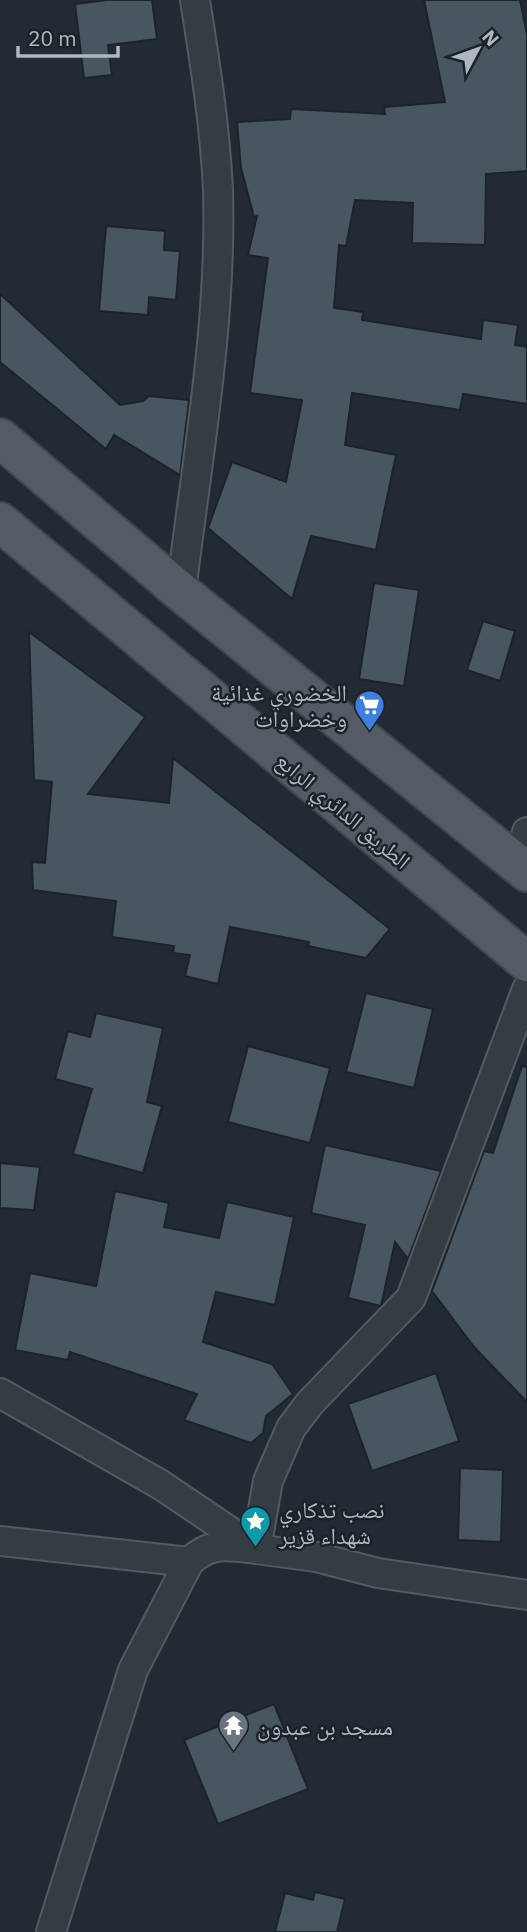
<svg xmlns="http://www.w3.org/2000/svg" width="527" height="1932" font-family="'IBM Plex Sans','Noto Naskh Arabic',sans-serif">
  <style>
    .building { fill: #4a565f; stroke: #1c242b; stroke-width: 2 }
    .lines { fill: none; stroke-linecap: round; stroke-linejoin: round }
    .street-casing { stroke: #525b62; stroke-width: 32 }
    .primary-casing { stroke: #3e464e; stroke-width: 42 }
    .street { stroke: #353d44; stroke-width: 28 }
    .primary { stroke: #535c64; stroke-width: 38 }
    .labels { text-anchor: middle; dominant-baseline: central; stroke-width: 5; stroke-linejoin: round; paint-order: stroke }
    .poi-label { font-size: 23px; fill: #afb8c1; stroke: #1b2229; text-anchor: start }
    .street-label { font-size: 23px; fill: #afb8c1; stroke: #1b2229 }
  </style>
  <rect width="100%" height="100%" fill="#222b33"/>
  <!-- building -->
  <g class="building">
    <path d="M107,0H152L157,39L108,45L112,75L84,78L75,4Z"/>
    <path d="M424,0H520L527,35V171L486,174L485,245L412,243L413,203L355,200L346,246L339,245L334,308L363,312L362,320L481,339L483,320L518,325L515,345L527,347V404L463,394L460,410L352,393L345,445L396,455L376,550L311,536L292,599L208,528L232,462L286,482L302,400L250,393L268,258L248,255L257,216L254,217L241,168L237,122L290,119L291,109L385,114L384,107L445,102Z"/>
    <path d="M106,226L165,231L164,250L180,251L176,300L149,297L148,315L99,311Z"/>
    <path d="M0,294L120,405L143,401L149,396L189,400L180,475L114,435L106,449L0,362Z"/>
    <path d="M374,583L419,590L404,686L359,679Z"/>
    <path d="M483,621L515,631L500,681L467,670Z"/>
    <path d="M29,632L145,717L88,794L169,803L173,758L390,929L366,958L308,946L309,942L230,927L218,984L185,976L190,955L173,953L174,946L112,937L116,901L33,890L32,862L45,863L52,782L34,780Z"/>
    <path d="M366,993L433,1009L414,1088L346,1072Z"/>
    <path d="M96,1013L163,1028L147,1102L162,1106L143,1173L73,1154L92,1089L55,1079L68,1031L90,1037Z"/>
    <path d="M248,1046L330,1068L310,1143L228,1122Z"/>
    <path d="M522,1066L527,1067V1402L474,1347L432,1291L484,1151L493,1153Z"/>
    <path d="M325,1145L441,1171L408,1259L395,1242L381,1306L348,1298L365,1225L311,1213Z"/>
    <path d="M0,1163L40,1167L34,1210L0,1208Z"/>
    <path d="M115,1191L169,1203L164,1227L219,1238L227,1202L294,1217L275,1305L216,1292L203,1342L272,1364L293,1394L266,1416L263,1433L251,1443L184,1420L197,1394L70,1352L68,1360L15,1350L30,1273L96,1286Z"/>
    <path d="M436,1373L459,1441L372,1471L348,1404Z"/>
    <path d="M460,1468L503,1470L501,1542L458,1540Z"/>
    <path d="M274,1704L308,1789L218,1824L184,1740Z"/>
    <path d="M315,1892L345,1899L337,1932H275L285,1893L313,1900Z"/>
  </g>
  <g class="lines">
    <defs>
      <g id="street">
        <path d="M181,592C197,459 222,324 218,190C215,126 205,63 195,0"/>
        <path d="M517,863L527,832"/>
        <path d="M0,1393L161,1485L256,1549L316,1557L378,1573L527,1595"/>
        <path d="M0,1541L189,1562C211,1541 228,1546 256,1549L268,1481L291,1428L310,1403L411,1298L527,989"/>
        <path d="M51,1932L133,1670L189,1562"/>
      </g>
      <g id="primary">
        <path d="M0,438L181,592L527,872"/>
        <path d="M0,522L527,962"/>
      </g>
    </defs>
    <!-- street casing -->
    <use href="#street" class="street-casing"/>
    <!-- primary casing -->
    <use href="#primary" class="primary-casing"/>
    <!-- street -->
    <use href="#street" class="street"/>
    <!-- primary -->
    <use href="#primary" class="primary"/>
  </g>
  <!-- icons -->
  <defs>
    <symbol id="supermarket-pin" viewBox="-11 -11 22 30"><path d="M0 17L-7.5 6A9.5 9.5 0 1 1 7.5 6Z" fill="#3f7fe0" stroke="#1b2229"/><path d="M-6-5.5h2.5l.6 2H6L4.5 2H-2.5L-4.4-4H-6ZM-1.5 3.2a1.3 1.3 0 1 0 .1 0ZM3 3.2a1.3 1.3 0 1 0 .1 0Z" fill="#fff"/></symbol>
    <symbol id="sight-pin" viewBox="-11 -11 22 30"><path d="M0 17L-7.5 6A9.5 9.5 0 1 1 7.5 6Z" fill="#0f9aa8" stroke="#1b2229"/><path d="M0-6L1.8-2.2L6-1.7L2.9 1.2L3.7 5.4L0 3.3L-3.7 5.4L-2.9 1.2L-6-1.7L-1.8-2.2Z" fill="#fff"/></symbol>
    <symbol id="temple-pin" viewBox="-11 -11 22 30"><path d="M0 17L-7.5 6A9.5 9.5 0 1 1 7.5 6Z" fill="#6b7280" stroke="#1b2229"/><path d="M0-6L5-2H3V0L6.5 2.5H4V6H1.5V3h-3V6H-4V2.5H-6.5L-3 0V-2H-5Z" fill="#fff"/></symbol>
  </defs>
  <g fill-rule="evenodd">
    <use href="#supermarket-pin" x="352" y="688" width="35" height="47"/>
    <use href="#sight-pin" x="238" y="1504" width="35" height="47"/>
    <use href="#temple-pin" x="216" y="1708" width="35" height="47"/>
  </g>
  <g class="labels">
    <!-- poi labels -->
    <g class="poi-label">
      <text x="347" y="692" text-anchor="end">الخضوري غذائية<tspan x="347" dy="26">وخضراوات</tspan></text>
      <text x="279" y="1509">نصب تذكاري<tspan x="279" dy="26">شهداء قزير</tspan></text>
      <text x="257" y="1726">مسجد بن عبدون</text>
    </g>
    <!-- street labels -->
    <g class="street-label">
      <text transform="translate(344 810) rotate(40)">الطريق الدائري الرابع</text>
    </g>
  </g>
  <!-- north arrow -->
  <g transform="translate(478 49) rotate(49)" stroke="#1b2229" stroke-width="5" paint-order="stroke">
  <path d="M0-5L12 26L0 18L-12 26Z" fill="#afb8c1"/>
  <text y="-10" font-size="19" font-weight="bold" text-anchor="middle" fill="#afb8c1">N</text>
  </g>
  <!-- scale -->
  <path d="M18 46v10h100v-10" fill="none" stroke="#afb8c1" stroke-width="3.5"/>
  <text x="28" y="46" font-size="21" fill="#afb8c1" stroke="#1b2229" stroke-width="5" paint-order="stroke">20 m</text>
</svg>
